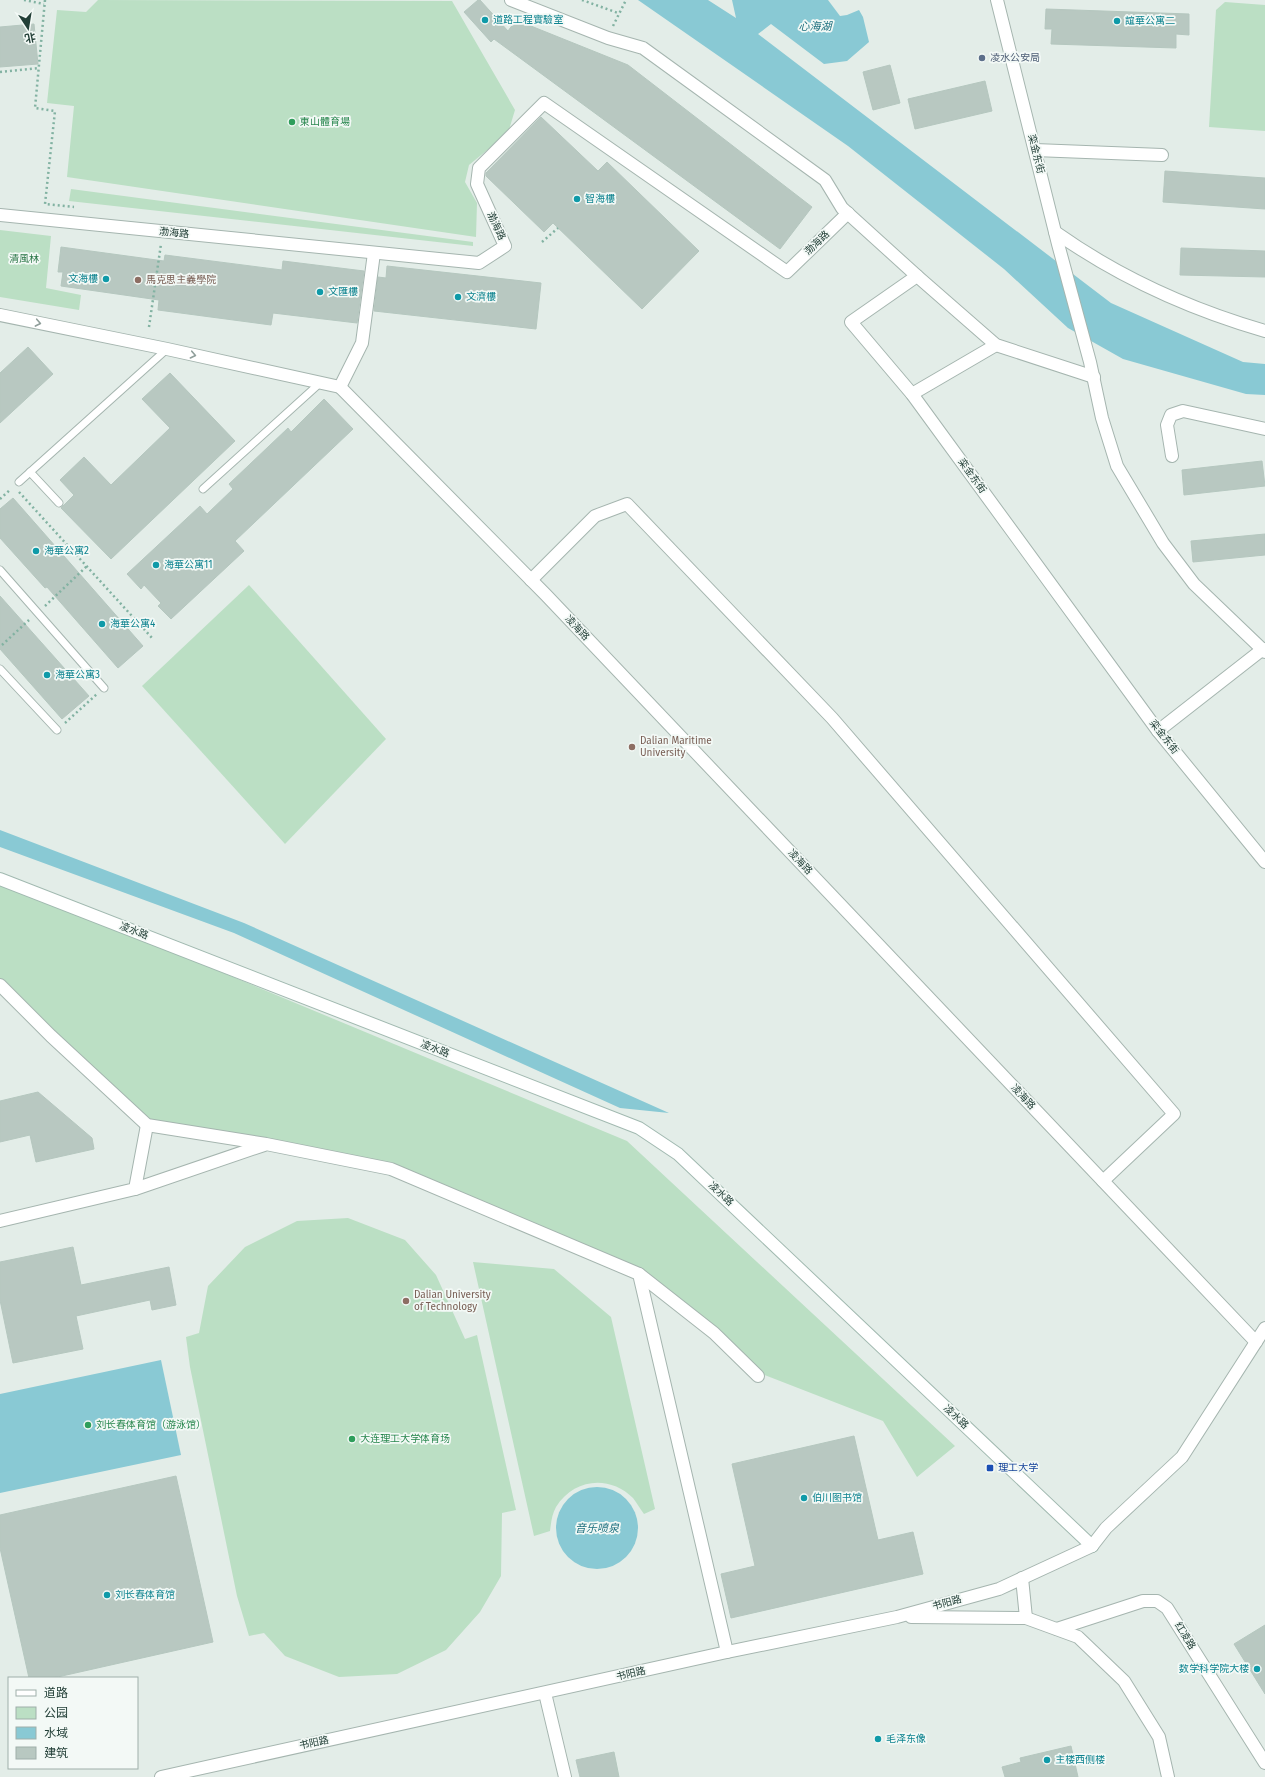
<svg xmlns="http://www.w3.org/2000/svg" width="1265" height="1777" font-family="'Fira Sans','Noto Sans SC',sans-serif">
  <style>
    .green { fill: #bbdfc4 }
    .water { fill: #89c9d4 }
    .building { fill: #b8c8c1; stroke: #b5c7bf }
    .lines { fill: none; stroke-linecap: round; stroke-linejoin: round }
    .service-casing { stroke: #a5b5af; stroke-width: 9 }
    .minor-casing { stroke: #a5b5af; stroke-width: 14 }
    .tertiary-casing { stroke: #a5b5af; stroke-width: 14 }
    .secondary-casing { stroke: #a1b9b0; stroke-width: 14 }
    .path { stroke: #82b2a2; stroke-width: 2.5; stroke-dasharray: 2 3; stroke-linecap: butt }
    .service { stroke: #fff; stroke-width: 7 }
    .minor { stroke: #fff; stroke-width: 12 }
    .tertiary { stroke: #fff; stroke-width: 12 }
    .secondary { stroke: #fff; stroke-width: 12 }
    .oneway { stroke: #909f9b }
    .culture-dot { fill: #0f9aa8; stroke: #f3f9f6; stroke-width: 1.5 }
    .service-dot { fill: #5c6f8a; stroke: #f3f9f6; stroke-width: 1.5 }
    .leisure-dot { fill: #2e9e5b; stroke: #f3f9f6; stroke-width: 1.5 }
    .education-dot { fill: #8d6e63; stroke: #f3f9f6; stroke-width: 1.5 }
    .transit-dot { fill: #1a4fb4; stroke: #f3f9f6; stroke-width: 1.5 }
    .labels { text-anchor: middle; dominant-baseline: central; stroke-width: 3.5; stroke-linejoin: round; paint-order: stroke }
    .culture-label { font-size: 10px; fill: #0d838f; stroke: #f3f9f6; text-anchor: start }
    .service-label { font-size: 10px; fill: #4e5e75; stroke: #f3f9f6; text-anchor: start }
    .leisure-label { font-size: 10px; fill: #27864d; stroke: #f3f9f6; text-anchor: start }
    .street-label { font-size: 10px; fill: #223f37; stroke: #f3f9f6 }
    .park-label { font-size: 10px; fill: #2b7747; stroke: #f3f9f6 }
    .education-label { font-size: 10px; fill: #785e54; stroke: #f3f9f6; text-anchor: start }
    .transit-label { font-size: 10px; fill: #164399; stroke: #f3f9f6; text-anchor: start }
    .water-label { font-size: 11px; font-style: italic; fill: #1a6e7d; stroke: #f3f9f6 }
  </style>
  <rect width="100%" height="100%" fill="#e3ede8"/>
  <!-- green -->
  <g class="green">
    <path d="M98,0L452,1L515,110L508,133L469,165L465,182L477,203L476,237L67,177L74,106L47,103L57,10L86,12Z"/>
    <path d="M1225,2L1265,5V131L1209,127L1216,10Z"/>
    <path d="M71,189L473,242V246L69,201Z"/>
    <path d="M0,230L51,236L46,288L81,295L79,310L0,297Z"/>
    <path d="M249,585L386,739L285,844L142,686Z"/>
    <path d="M0,880L627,1141L955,1446L917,1477L883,1421L754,1371L639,1274L391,1169L147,1125L0,983Z"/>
    <path d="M348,1218L405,1240L436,1275L465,1339L477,1335L516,1510L502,1513L501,1576L480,1612L446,1650L397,1674L339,1677L285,1656L264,1633L249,1636L237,1596L190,1367L186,1337L199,1333L208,1286L245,1247L297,1221Z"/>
    <path d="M473,1262L554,1269L611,1317L655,1509L644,1514C640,1509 637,1503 633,1498C610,1475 574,1478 556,1507C552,1514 551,1523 550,1531L534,1536Z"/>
  </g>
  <!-- water -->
  <g class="water">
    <path d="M638,0H708L736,18L732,0H828L840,16L847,15L859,10L863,17L869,42L847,61L824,64L771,24L758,34L1111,303L1243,362L1265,364V395L1246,394L1123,359L1068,328L1004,269L848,146Z"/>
    <path d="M0,830L244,923L669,1113L620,1108L234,933L0,847Z"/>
    <path d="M161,1360L181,1455L0,1493V1394Z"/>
    <circle cx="597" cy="1528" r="41"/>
  </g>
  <!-- building -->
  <g class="building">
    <path d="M478,0H480L508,31L516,20L628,65L812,207L780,249L494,39L491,42L464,12Z"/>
    <path d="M1046,9L1189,14V35L1176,34V48L1051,44L1052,29H1045Z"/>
    <path d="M34,24L38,64L0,67V27Z"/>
    <path d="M890,65L900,103L873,110L863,72Z"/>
    <path d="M985,81L992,111L915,129L908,99Z"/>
    <path d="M541,117L598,171L607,162L699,251L642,309L553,223L544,232L486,176V173Z"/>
    <path d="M1165,171L1265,178V209L1163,202Z"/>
    <path d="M61,247L164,261L165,255L282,270L283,261L364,271L357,323L273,313L271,325L158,310L159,300L61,286L63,272H58Z"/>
    <path d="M1181,248L1265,251V277L1180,275Z"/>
    <path d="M387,266L541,283L536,329L374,311L378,277L386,278Z"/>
    <path d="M28,347L53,374L0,423V373Z"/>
    <path d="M170,373L235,441L111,559L61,508L74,495L60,480L84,457L111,485L170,428L142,399Z"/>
    <path d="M324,399L353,429L235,541L244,551L171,619L158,606L161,603L144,585L141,589L127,574L200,506L207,514L233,489L229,484L288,428L291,432Z"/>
    <path d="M1262,461L1265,486L1184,495L1182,470Z"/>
    <path d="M13,498L143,646L118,668L47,587L45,588L0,538V509Z"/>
    <path d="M1265,534V555L1193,562L1191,541Z"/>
    <path d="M0,596L89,696L62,719L0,649Z"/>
    <path d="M38,1092L92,1138L94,1149L36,1162L30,1135L0,1142V1101Z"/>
    <path d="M73,1247L81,1285L169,1267L176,1305L152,1310L150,1300L76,1316L83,1349L13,1363L0,1300V1262Z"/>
    <path d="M854,1436L878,1540L913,1532L923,1574L731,1618L721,1574L755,1566L732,1464Z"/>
    <path d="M176,1476L213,1642L53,1678H29L0,1548V1515Z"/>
    <path d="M1265,1625V1694L1234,1644Z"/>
    <path d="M1071,1746L1078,1777H1005L1002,1767L1021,1762L1020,1758Z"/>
    <path d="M614,1752L619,1777H580L576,1760Z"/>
  </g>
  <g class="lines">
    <defs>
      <g id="service">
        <path d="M30,472L59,503"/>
        <path d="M19,482L167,349"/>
        <path d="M203,489L320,383"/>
        <path d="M0,570L104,688"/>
        <path d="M0,669L57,730"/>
      </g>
      <g id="minor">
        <path d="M511,0L608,38L643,48L825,180L842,208L917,276"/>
        <path d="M997,0L1058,244L1090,362L1102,418L1117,466L1163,543L1194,584L1265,652"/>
        <path d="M1035,150L1162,155"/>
        <path d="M0,215L479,263L505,246L477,184L479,168L544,103L787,272L848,213"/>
        <path d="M1055,232C1120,278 1189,309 1265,331"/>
        <path d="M0,315L167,349L340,387"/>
        <path d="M1094,377L996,345L917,276L851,322L912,394L1158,731L1265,862"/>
        <path d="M340,387L546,595L1256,1342"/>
        <path d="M340,387L362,343L374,253"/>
        <path d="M912,394L996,345"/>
        <path d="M1172,456L1167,425L1171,415L1183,411L1265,429"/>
        <path d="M531,580L595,516L627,504L832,718L1174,1114L1103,1181"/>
        <path d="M1158,731L1263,649"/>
        <path d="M0,985L51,1036L147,1125L266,1144L391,1169L639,1274L727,1652"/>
        <path d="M135,1189L264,1145"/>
        <path d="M0,1221L135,1189L147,1125"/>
        <path d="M639,1274L714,1333L758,1376"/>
        <path d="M1022,1578L1026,1618"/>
        <path d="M911,1617L1026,1618L1078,1637L1124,1681L1159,1737L1168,1777"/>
        <path d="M1057,1629L1143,1601H1157L1167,1608L1265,1763"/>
        <path d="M545,1693L565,1777"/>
        <path d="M161,1777L727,1652L897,1617L999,1589L1092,1546"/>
      </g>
      <path id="tertiary" d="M1092,1546L1106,1528L1182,1457L1265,1328"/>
      <path id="secondary" d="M0,879L639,1128L678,1154L1092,1546"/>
    </defs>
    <!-- service casing -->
    <use href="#service" class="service-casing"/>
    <!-- minor casing -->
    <use href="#minor" class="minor-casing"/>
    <!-- tertiary casing -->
    <use href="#tertiary" class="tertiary-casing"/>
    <!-- secondary casing -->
    <use href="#secondary" class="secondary-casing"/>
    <!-- path -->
    <g class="path">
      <path d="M24,0L44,4"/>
      <path d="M45,0L35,108L55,111L45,204L74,207"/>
      <path d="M582,0L618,13"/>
      <path d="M613,26L626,0"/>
      <path d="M0,72L39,68"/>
      <path d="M542,242L558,228"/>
      <path d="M149,327L161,244"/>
      <path d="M19,492L152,638"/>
      <path d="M0,499L11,489"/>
      <path d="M45,606L87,566"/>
      <path d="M2,645L29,620"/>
      <path d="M65,723L97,694"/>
    </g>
    <!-- service -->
    <use href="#service" class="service"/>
    <!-- minor -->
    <use href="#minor" class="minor"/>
    <!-- tertiary -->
    <use href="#tertiary" class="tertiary"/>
    <!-- secondary -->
    <use href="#secondary" class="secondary"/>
  </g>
  <!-- one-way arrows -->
  <defs><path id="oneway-chevron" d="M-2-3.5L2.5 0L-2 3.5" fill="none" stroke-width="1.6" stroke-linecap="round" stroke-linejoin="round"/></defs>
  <g class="oneway">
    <use href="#oneway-chevron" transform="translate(38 323) rotate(11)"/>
    <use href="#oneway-chevron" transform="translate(193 355) rotate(12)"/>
  </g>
  <!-- markers -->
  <g class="culture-dot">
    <circle cx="485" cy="20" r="4"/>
    <circle cx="1117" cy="21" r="4"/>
    <circle cx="577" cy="199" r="4"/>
    <circle cx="106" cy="279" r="4"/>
    <circle cx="320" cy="292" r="4"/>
    <circle cx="458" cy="297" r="4"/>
    <circle cx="36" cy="551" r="4"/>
    <circle cx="156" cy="565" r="4"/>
    <circle cx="102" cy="624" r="4"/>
    <circle cx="47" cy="675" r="4"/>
    <circle cx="804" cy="1498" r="4"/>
    <circle cx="107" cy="1595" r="4"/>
    <circle cx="1257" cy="1669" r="4"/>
    <circle cx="878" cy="1739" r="4"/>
    <circle cx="1047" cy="1760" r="4"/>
  </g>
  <circle class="service-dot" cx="982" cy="58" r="4"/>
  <g class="leisure-dot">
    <circle cx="292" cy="122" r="4"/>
    <circle cx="88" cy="1425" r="4"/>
    <circle cx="352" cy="1439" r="4"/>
  </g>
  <g class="education-dot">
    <circle cx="138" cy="280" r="4"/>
    <circle cx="632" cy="747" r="4"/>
    <circle cx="406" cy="1301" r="4"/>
  </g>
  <rect class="transit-dot" x="986" y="1464" width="8" height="8" rx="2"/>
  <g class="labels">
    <!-- culture labels -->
    <g class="culture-label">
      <text x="493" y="20">道路工程實驗室</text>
      <text x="1125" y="21">誼華公寓二</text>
      <text x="585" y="199">智海樓</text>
      <text x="98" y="279" text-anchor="end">文海樓</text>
      <text x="328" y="292">文匯樓</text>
      <text x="466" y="297">文濟樓</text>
      <text x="44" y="551">海華公寓2</text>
      <text x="164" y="565">海華公寓11</text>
      <text x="110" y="624">海華公寓4</text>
      <text x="55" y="675">海華公寓3</text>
      <text x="812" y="1498">伯川图书馆</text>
      <text x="115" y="1595">刘长春体育馆</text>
      <text x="1249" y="1669" text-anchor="end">数学科学院大楼</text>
      <text x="886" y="1739">毛泽东像</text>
      <text x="1055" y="1760">主楼西侧楼</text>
    </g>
    <!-- service labels -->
    <g class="service-label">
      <text x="990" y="58">凌水公安局</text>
    </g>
    <!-- leisure labels -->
    <g class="leisure-label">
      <text x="300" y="122">東山體育場</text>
      <text x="96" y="1425">刘长春体育馆（游泳馆）</text>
      <text x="360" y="1439">大连理工大学体育场</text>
    </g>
    <!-- street labels -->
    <g class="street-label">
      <text transform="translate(1036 154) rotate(76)">栾金东街</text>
      <text transform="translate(496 226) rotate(65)">渤海路</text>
      <text transform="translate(174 233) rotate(6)">渤海路</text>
      <text transform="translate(817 243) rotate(-44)">渤海路</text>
      <text transform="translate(972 476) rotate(54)">栾金东街</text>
      <text transform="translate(577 628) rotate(46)">凌海路</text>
      <text transform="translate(1164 737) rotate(52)">栾金东街</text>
      <text transform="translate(800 862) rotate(46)">凌海路</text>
      <text transform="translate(134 931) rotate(21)">凌水路</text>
      <text transform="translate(435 1049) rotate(21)">凌水路</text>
      <text transform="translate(1023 1097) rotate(46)">凌海路</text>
      <text transform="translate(721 1194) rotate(43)">凌水路</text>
      <text transform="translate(956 1417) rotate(43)">凌水路</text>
      <text transform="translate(947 1603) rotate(-15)">书阳路</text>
      <text transform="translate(1185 1636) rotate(58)">红凌路</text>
      <text transform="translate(631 1674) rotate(-13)">书阳路</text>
      <text transform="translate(314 1743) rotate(-12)">书阳路</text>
    </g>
    <!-- park labels -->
    <g class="park-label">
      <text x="24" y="259">清風林</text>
    </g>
    <!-- education labels -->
    <g class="education-label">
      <text x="146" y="280">馬克思主義學院</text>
      <text x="640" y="741">Dalian Maritime<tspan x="640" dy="12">University</tspan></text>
      <text x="414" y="1295">Dalian University<tspan x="414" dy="12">of Technology</tspan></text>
    </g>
    <!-- transit labels -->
    <g class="transit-label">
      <text x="998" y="1468">理工大学</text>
    </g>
    <!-- water labels -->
    <g class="water-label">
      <text x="815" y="26">心海湖</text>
      <text x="597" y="1528">音乐喷泉</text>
    </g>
  </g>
  <!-- legend -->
  <rect x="8" y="1677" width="130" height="92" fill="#f3f9f6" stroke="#9fafaa"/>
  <rect x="16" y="1690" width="20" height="6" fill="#ffffff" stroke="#9fafaa"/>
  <text x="44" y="1697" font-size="12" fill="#223f37">道路</text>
  <rect x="16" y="1707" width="20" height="12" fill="#bbdfc4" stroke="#9fafaa"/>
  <text x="44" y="1717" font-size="12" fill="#223f37">公园</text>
  <rect x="16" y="1727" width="20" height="12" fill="#89c9d4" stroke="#9fafaa"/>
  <text x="44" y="1737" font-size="12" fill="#223f37">水域</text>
  <rect x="16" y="1747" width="20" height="12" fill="#b8c8c1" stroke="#9fafaa"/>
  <text x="44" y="1757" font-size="12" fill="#223f37">建筑</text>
  <!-- north arrow -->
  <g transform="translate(28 28) rotate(168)" stroke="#f3f9f6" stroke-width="3" paint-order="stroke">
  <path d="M0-3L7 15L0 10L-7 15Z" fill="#223f37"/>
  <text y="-6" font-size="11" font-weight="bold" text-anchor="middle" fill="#223f37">北</text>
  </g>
</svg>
